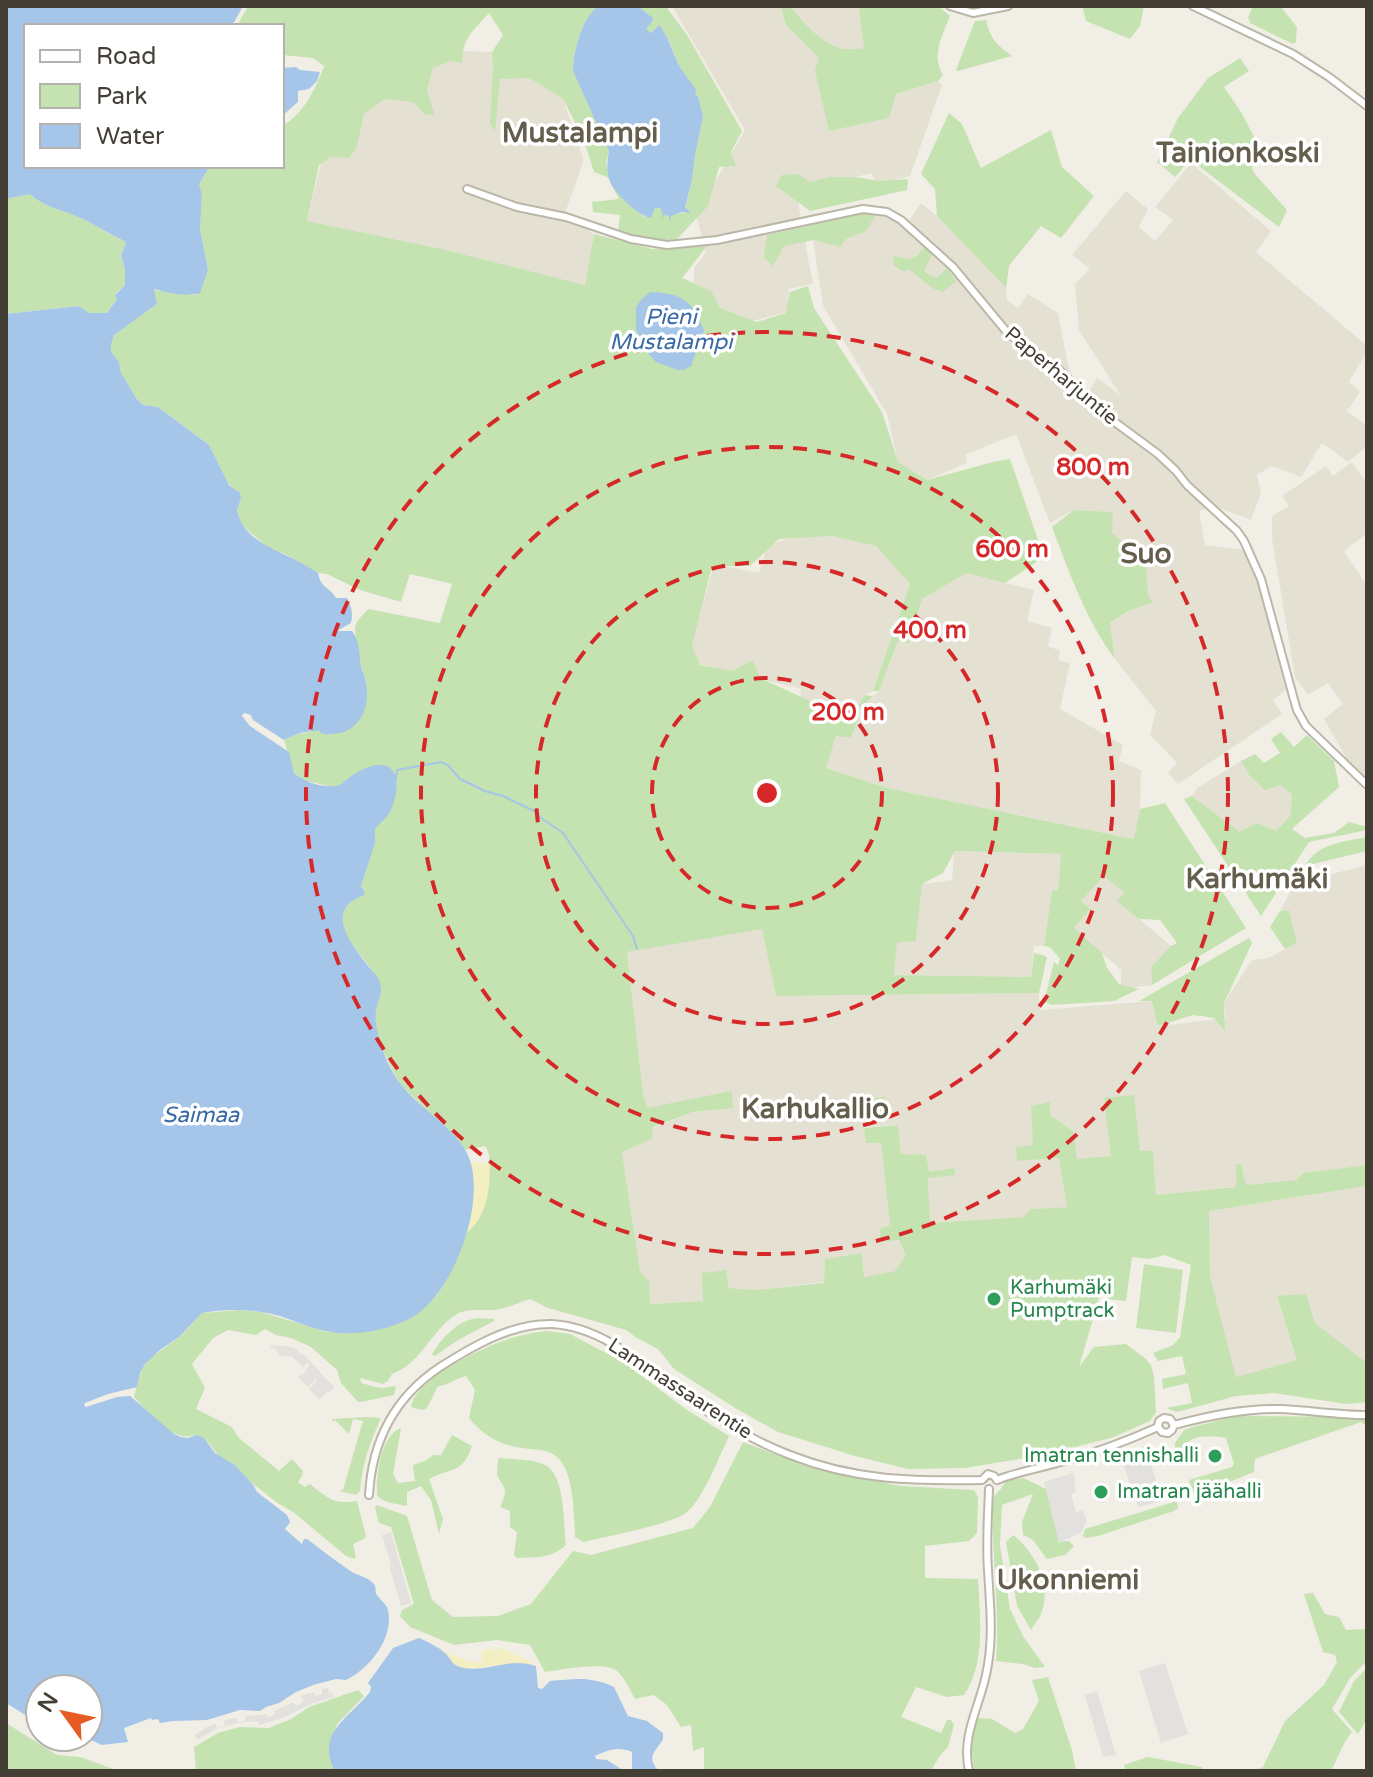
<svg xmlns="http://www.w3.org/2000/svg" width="1373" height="1777" font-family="'Varela Round',sans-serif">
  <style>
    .residential { fill: #e4e1d3 }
    .green { fill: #c5e2b1 }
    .sand { fill: #f3efc3 }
    .parking { fill: #e2e1dd }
    .water { fill: #a5c5e9 }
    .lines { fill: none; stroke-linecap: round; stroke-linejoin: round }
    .stream { stroke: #a5c5e9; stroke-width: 2 }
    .tertiary-casing { stroke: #bbb7a8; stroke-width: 10 }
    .tertiary { stroke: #fff; stroke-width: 6 }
    .ring { fill: none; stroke: #d62828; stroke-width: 4; stroke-dasharray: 14 10 }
    .leisure-dot { fill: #2e9e5b; stroke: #fff; stroke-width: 3 }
    .labels { text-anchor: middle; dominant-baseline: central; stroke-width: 7; stroke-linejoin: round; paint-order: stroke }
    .street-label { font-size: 20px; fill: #433f35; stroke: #fff }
    .leisure-label { font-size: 20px; fill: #27864d; stroke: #fff; text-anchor: start }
    .water-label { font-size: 22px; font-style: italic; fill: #3869a5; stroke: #fff }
    .district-label { font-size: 28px; font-weight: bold; fill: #655e4d; stroke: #fff }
    .centre { fill: #d62828; stroke: #fff; stroke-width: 4 }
    .ring-label { font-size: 24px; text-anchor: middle; font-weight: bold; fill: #d62828; stroke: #fff; stroke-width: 7; stroke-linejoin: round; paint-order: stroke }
  </style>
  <rect width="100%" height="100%" fill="#f1efe5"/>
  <!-- residential -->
  <g class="residential">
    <path d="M672,6H863L859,10L896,94L938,81L942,85L910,176L876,185L872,173L796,191L813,284L789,289L788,312L725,328L694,290V268L706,252L696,215L745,130Z"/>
    <path d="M462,51L492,52L493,68L500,78H529L563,99L584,160L565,213L594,234L585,285L442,249L307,221L323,155L357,147L364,114L385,99L427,91L433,68Z"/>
    <path d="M1191,163L1271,231L1256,252L1367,346V351L1349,382L1360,392L1350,407L1346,410L1367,426V446L1348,462L1322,443L1301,477L1272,466L1257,475L1261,493L1251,520L1214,506L1199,511L1205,545L1245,550L1262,592L1286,690L1273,700L1282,714L1178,784L1168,773L1177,763L1150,735L1156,711L1115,659L1110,623L1126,612L1152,602L1148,596L1145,548L1127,547L1111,531L1112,512L1074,510L1050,523L1016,434L965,455L967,463L927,480L898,462L887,414L823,306L813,240L840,247L846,239L865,232L877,214L908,222L921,203L937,216L1006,288L1007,300L1018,308L1028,294L1058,313L1070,375L1088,392L1097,378L1121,396L1079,330L1075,284L1090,269L1072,255L1126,191L1148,209L1139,227L1155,241L1173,220L1155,207Z"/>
    <path d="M1352,462L1367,483V533L1344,551L1367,586V793L1324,719L1343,704L1328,683L1308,695L1295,677L1272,539V516L1289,506L1282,496L1326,466L1333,476Z"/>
    <path d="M810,531L877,546L910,584L873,691L865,695L857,713L800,698L801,689L687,661L714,564L759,573L767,546Z"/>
    <path d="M967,573L1034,590L1027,621L1052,628L1048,646L1060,651L1059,660L1070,663L1060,709L1123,745L1119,761L1141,770L1140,809L1135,839L887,788L826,768L836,736L851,738L863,706L879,691L898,641L909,642L922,599Z"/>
    <path d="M1241,761L1249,775L1281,785L1292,795L1290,816L1276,831L1240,832L1192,796L1197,788Z"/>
    <path d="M954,851L1061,854L1058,891H1052L1044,946H1034L1031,977L894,975L897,943L916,941L922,884L952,880Z"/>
    <path d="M1367,865V1165L1303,1173L1296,1180L1156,1195L1153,1151L1076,1160L1073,1131L1050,1115V1103L1034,1145L1017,1161L1059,1158L1068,1207L1031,1209L1023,1217L929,1223L928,1172L901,1154L898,1125L864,1127L866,1143L881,1142L890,1225L881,1242L899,1240L906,1255L895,1271L864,1277L862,1253L825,1259L824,1282L756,1290L729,1288L726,1270L703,1273V1301L650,1304L649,1281L640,1271L622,1152L652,1139L653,1128L693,1112L710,1111L731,1092L647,1109L643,1093L627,952L762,928L776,996L1039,993L1040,1010L1152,1001L1159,1026L1226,1018L1224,1003L1252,960L1268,958L1297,943L1289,910L1280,911L1293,886L1296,883Z"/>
    <path d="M1104,875L1126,893L1118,901L1171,946L1151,967L1152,985L1121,989V970L1074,928L1090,909L1081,901Z"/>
    <path d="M1367,1186V1363L1315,1323L1306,1295L1277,1297L1298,1360L1236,1377L1210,1276L1209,1211Z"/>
  </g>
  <!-- green -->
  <g class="green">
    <path d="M248,6H598C581,20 574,49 573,70L609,151L606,163L610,178L594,172L583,138L563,99L529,78L500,79L495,131L490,123L493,68L492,52L503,35L489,13C474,30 462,38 462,63L451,61L433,68L427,91L435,115L425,114L413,102L385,99L364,114L357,147L349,158L331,157L319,165L307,221L442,249L585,285L594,234L652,249L707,246L682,278L711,291L720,308L757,322L786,313L790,292L808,286L814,308L882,412L898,462L927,480L993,462L1010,459L1044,557L1005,583L967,573L922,599L909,643L898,641L879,691H873L910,584L876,546L832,536L779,539L750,566H712L692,646L700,665L733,671L753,660L760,678L850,719L865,695L873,696L863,706L851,738L836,736L826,768L887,788L1134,839L1140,809L1165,803L1246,928L1152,985L1151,967L1171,946L1177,943L1160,920L1139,919L1117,901L1125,893L1104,876L1081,901L1090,909L1074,928L1102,953L1107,968L1119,984L1139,989L1114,1001L1052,1005L1044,1002L1054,962L1058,965L1060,959L1050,947L1044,946L1052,890H1058L1061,854L955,851L943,873L922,884L916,941L897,943L894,975L1031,977L1034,953L1043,955L1047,957L1039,993L776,996L762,929L627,952L643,1093L647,1108L732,1091L733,1108L693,1112L653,1127L652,1139L622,1152L640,1271L649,1281L650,1304L703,1301L702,1273L726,1270L729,1288L755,1290L824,1283L825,1259L862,1253L864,1277L895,1271L906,1255L899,1240L881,1242L880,1229L890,1225L881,1143H866L864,1128L898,1125L901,1154L926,1155L929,1172L955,1168V1175L928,1178L930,1223L1023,1217L1031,1209L1067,1207L1059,1158L1017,1161L1016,1147L1033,1145L1031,1106L1050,1102V1115L1073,1131L1077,1159L1111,1156L1104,1098L1134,1095L1140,1151H1153L1156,1195L1235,1187L1237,1179L1235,1165L1241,1164L1246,1185L1296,1180L1303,1173L1367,1165V1186L1209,1211L1210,1276L1236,1377L1297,1360L1277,1296L1306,1294L1315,1323L1367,1363V1402L1346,1404L1274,1393L1236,1396L1177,1412L1166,1408L1192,1403L1188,1383L1163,1389L1162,1379L1186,1374L1182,1356L1158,1361L1153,1353L1173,1345L1180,1337L1191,1265L1165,1255L1149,1259L1132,1257L1126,1301L1107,1299L1102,1288L1079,1367L1094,1347L1126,1344L1146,1359L1151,1365L1154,1377L1156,1412L1150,1421L1114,1437L1044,1455L965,1468L908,1469L855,1456L778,1432L737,1409L674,1369L658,1349L637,1338L626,1330L548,1308L530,1299C520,1302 511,1307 500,1309C486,1312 469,1307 457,1314C432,1329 422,1363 392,1374L388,1381L383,1384L360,1378L361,1383C372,1386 382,1390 393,1386L396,1387L394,1395L361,1402H358L341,1383L337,1370L311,1347L291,1338L276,1335L265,1329L256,1335L228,1330L213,1338L192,1364L205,1388L196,1409L232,1427L238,1437L279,1471L292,1459L303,1471L302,1476L298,1482L305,1487L310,1484C327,1498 334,1505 357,1501L366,1536L364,1539L353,1544L356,1557L354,1559L346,1556L293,1512L276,1502L247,1479L235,1465L219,1456L207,1441L197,1435C170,1443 151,1415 134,1397C136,1389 138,1380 141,1372C147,1356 167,1348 179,1337C187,1330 194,1321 202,1313L240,1310L261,1312L328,1332L371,1331L391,1326L437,1295L460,1252L467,1232L472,1228C478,1208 499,1164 485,1146L465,1150L458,1140L404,1088C391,1072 374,1034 375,1013C376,1003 384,994 380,983C373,966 342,940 341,919C341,906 356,899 364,891L361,886L374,843L375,829C391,812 401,796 394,773L369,768L351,776L339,786L332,787L303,780L294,773L284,740L294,735L318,730L328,734L346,731L366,682C363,672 352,633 356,624C358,619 365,613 368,609L440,623L452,584L410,574L401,602L360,590L327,574L318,573L285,554L270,549L245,528L241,522L237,510L241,498L227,481L209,445L158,407L143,405L136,398L119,370V362L111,352V345L114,335L157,304L154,290L195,295L208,270L200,229L202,197L199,190V184L210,166H282V126C303,115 316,88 324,66L313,58L282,55V26H237Z"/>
    <path d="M638,6H665L667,8L687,35L742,131L731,152L736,166L719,167L708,206L677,239L653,241L618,233L620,215L593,212L592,202L619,199L611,184L624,199L645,217L655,208H660L664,215C673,216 680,212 689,213L690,210L685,209L692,180L695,155L703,117L698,97L695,95C692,83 689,81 683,72C673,56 671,39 659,25L651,33L645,29L654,19Z"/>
    <path d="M781,6H790C804,23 821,44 843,49C849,50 857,49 864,48L859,10L863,6H938L950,16C942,36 931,56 943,75L938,81L896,94L889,118L829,131L815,71L819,58L786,25Z"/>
    <path d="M1082,6H1144L1140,26L1130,39L1086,21Z"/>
    <path d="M1253,6H1280L1297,27L1296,42L1293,44L1250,23L1248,17Z"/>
    <path d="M986,20C991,40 996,44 1012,56L958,71L956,70L975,21Z"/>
    <path d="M1240,58L1249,71L1224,87L1241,112L1258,144L1250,161L1254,173L1287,210L1279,227L1196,164L1187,163L1175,177L1157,162L1178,118L1208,78Z"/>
    <path d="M949,113L962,124L981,168L1051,130L1062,167L1094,196L1061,238L1041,226L1009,266L1006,288L937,216L935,189L921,174Z"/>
    <path d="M798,174L810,182L829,177H855L880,181L908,179L907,190L810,211L776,186L782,175Z"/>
    <path d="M30,194C47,209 61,209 81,218C96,225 110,235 126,242L121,256L125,268V285L115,294L117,299L107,313H89L79,306L6,314V199Z"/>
    <path d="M857,214H877L865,232L846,239L840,247L813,240L784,246L773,266L764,257L767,235Z"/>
    <path d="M924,247L932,254L924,271L933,277H938L947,268L956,281L943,292L934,289L909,269L904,272L893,265L894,256L911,259L918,255Z"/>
    <path d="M1074,510L1113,512L1112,532L1127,547L1145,548L1148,596L1153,602L1126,612L1110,623L1115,659C1086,620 1069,572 1052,527Z"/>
    <path d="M1281,732L1294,747L1307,735L1334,761L1339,787L1292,829L1305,838L1334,833L1349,822L1367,827V830L1309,842L1261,916L1184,799L1192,796L1240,832L1257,823L1276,831L1290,816L1292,795L1281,785L1265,790L1249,775L1241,761L1255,754L1264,763L1280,753L1271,739Z"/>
    <path d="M1367,837V851L1305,866C1317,843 1344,842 1367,837Z"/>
    <path d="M1289,910L1297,943L1285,949L1270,927L1280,911Z"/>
    <path d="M1249,938L1252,943L1224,1003L1225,1031L1214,1018L1193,1015L1158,1026L1152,1001H1139Z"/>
    <path d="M885,1097L887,1118H873L869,1114L866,1104L849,1106L850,1120L837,1121L836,1102Z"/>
    <path d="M1144,1264L1183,1270L1176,1333L1136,1328Z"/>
    <path d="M478,1318L494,1319V1321L458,1340L435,1356L432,1355C441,1338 458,1320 478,1318Z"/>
    <path d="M547,1331L570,1334L623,1362L687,1410L729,1436C720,1455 702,1501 686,1513C669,1525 607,1536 584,1542L575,1537C574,1515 574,1473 558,1458C548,1448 534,1450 522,1448C499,1445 483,1435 469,1418L475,1390L466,1376C456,1378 448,1386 438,1386L427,1408L423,1410L413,1408L411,1406C418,1377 488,1344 515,1337C526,1334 536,1332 547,1331Z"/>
    <path d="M1237,1416L1367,1417V1426L1361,1422L1255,1459L1254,1472L1196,1495L1192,1491L1189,1480L1232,1467L1234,1464L1226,1438C1210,1435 1192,1434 1182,1448L1175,1450V1443L1184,1430L1192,1427Z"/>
    <path d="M367,1417L381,1418C370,1442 362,1465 360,1491L356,1495L339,1491L343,1490L363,1421L353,1419L349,1434L335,1420L333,1422L332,1419Z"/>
    <path d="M401,1428L393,1474L398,1483L415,1481L413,1465L425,1461L433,1455H441L452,1435L472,1446C462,1475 451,1467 429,1479L443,1519L439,1534L431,1500L421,1486L407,1492V1506C397,1504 383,1503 377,1495C376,1475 380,1436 401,1428Z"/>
    <path d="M743,1442L808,1467L900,1486L974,1490L978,1497L977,1533L969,1541L925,1546V1578L978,1579C980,1616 986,1663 964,1695L947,1697L916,1687L901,1717L941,1733L947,1720H951L954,1725L948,1747L939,1757L931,1771H704V1747L693,1751L691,1725L681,1727L667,1705L654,1695L635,1699C630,1690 625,1678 617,1671C603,1661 562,1670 545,1672L530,1645L497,1640L454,1645L410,1627L400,1616L402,1610L414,1604L391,1527L379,1523L375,1508L377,1505L407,1516L432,1600L453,1617L498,1616L531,1604L573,1551L591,1555L693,1528L710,1507Z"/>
    <path d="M500,1458C514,1460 533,1459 545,1465C566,1476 563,1524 566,1545C551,1559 536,1557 517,1558L514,1555L517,1532L510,1527V1511L500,1507C508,1489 506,1491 497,1475L498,1459Z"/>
    <path d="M1023,1478L1046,1489L1059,1542L1069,1541L1074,1546L1065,1555L1047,1559L1032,1539L1023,1535L1022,1522L1033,1494L1002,1505L1000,1545L1010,1609L1023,1636L1045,1667L1035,1668L1023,1664L996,1661C1000,1607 991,1552 993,1497L1000,1490L1006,1481Z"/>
    <path d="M1174,1502H1177L1178,1508L1174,1511L1098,1536L1086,1538L1083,1536L1085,1529Z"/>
    <path d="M1013,1535C1036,1553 1052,1585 1041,1614C1039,1619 1034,1625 1031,1630L1017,1606L1006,1542Z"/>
    <path d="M1313,1593L1325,1614L1339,1617L1346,1630L1367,1629V1661L1350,1678L1332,1709L1352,1732C1342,1744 1338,1758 1331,1771H1252L1263,1767L1285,1721L1324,1685L1337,1662L1335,1655L1323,1652L1304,1594Z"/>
    <path d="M1367,1668V1719L1358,1734L1339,1712L1354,1681Z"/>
    <path d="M1048,1677L1072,1750L1076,1771H974L971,1743L976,1718L992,1719L1015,1733L1023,1729L1039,1701L1032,1680Z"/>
    <path d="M358,1690L364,1696L337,1724L329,1753L337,1771H196L194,1747L218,1733L239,1727L269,1728L291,1719L309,1707Z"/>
    <path d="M6,1723L57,1755L80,1757L116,1770L123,1771H6Z"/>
    <path d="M1148,1757L1202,1767L1204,1771H1126L1124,1765Z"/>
  </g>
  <!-- sand -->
  <g class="sand">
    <path d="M471,1162L489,1163C491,1186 487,1218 467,1232L474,1190Z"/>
    <path d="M506,1649C515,1657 528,1657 536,1666C512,1657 472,1675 456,1665C451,1662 448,1655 443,1651L474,1663L482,1661V1650Z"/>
  </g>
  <!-- parking -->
  <g class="parking">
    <path d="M271,1345L292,1347L299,1350L298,1353L304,1355L335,1388L328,1393L323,1389L326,1393L319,1399L309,1389L317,1381L314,1379V1381L308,1387L298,1377L307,1372L306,1370L310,1365L307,1363L303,1367L291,1356H280L276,1349L270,1348Z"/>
    <path d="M1146,1446L1162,1501L1138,1507L1120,1454Z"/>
    <path d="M1073,1473L1076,1484L1074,1485L1076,1492L1071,1494L1076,1512L1083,1510L1087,1522L1084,1526L1082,1532L1059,1543L1044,1482Z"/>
    <path d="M391,1532L411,1603L401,1606L390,1569L391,1564L382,1535Z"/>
    <path d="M1165,1663L1188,1734L1161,1743L1139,1671Z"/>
    <path d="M328,1688L329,1693L332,1692L334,1697L313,1703L280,1719L259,1725L258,1721L237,1723L216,1729L197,1740L194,1735L215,1723L217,1728L225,1726L223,1721L229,1719L237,1718L238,1722L246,1721L245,1716L267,1714L268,1717L274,1715V1711L293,1702L296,1706L304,1702L301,1696L314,1692L316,1696L322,1694V1689Z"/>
    <path d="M1097,1691L1116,1755L1103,1757L1085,1695Z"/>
  </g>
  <!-- water -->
  <g class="water">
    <path d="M6,6H243L232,26H26V166H210L199,184L202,196L200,229L208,270L200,293C186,297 168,293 154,289L157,304L114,335L111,345V352L119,362L120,371L136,398L143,405L158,407L209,445L227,481L230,486L240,493L241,498L237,510C242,535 263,544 283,554C295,559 307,566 318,573C321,589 329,586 336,598H347C352,607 353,614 351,623L337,631H352C361,642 358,659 363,672C371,694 368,722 344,732C340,733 330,735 325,734C315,732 325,730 314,731C304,731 293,735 284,740L253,720L251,715L244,713L242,716L250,726L289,752L294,773C302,781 322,788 334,786C342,786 344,781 350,777C356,772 370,765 379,765C405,764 397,802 388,815C384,820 379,824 375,829V843L361,886L364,891V895C325,909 348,940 365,962C371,970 380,977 381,987C382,995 377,1003 376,1011C373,1025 384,1056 391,1069C407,1101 444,1118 464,1148C493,1192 453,1298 409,1319C384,1331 353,1337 326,1331C310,1328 295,1321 280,1316C256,1309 227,1308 202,1313L179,1337L160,1350L145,1364L140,1373L137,1387L108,1394L85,1403L84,1405L86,1407L117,1397L130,1396L174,1434L181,1437L188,1438L197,1435L204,1438L215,1453L235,1465L254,1486L257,1492L287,1515L290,1522L285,1529L302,1544L304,1539H307C322,1550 337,1562 352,1572C359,1576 368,1577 374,1584C377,1588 374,1590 377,1595C381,1601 386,1603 388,1610C394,1638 370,1668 346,1680L336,1679L313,1685L296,1692L279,1703L266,1707L260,1711L240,1710L207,1720L173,1721L160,1723L158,1719L152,1720L151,1718L124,1728L128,1742L102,1745L91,1740L70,1737H88V1689H40V1724L6,1703V314L79,306L89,313H107L117,299L115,295L125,285V268L121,256L126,242C111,235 96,225 81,218C61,209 47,209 30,194L6,199Z"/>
    <path d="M598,6H638L654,19L646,29L651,33L659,25C671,39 673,58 684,73C688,79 692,83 696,90L695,95L698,96L703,117L695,155L692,180L685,208L690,211L689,213L682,212L671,216V222L669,216L664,215L660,220L663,214L660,208H655L651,218C639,216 617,195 611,184C606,174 607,161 609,151L573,71C574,49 581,20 598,6Z"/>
    <path d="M296,67L300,70L320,72L317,81L309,89L298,91V102L282,116V68Z"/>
    <path d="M650,292C682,293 693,301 704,331L691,366L684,370H678L656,362L650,356L636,330V307L641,300Z"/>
    <path d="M419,1638C428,1642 439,1647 446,1654C451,1659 452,1665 460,1667C484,1674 510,1656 536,1666L538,1688L542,1689L550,1681C575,1679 590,1676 614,1687L628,1716L647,1721L663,1733V1739C656,1752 645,1756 659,1771H632V1752C618,1746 608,1750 595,1756L596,1759L607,1760L624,1771H335C315,1733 349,1718 370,1692L371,1687L368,1683L393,1648Z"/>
  </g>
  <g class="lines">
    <!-- stream -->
    <path class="stream" d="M396,779L397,770L441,762L448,765L460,779L485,791L503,796L534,811L541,818L563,833L633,936L637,949"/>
    <defs>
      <g id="tertiary">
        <path d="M950,6L973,13L1008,6"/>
        <path d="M1193,6L1293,54L1329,77L1367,106"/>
        <path d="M467,189L517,207L566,217L631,239L667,245L717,240L863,209L887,212L901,220L953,267L1006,331L1019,342L1056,367L1112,420L1158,454L1176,471L1187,485L1237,531L1244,541L1261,579L1293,696L1297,710L1306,726L1367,785"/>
        <path d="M1174,1425C1208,1416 1244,1408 1279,1409C1309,1410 1337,1415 1367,1415"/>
        <path d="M1158,1427L1159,1421L1164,1418L1170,1419L1174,1425"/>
        <path d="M1158,1427L1162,1432L1168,1433L1172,1430L1174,1425"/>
        <path d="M997,1480C1017,1472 1037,1469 1057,1463C1092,1454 1125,1442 1158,1427"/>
        <path d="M369,1495C372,1441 395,1397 440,1367C473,1346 512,1323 552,1324C606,1327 648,1370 689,1399C721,1422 754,1441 790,1455C856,1481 913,1481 982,1480L988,1474L994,1476L997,1480"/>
        <path d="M969,1771C961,1736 979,1708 986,1675C994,1639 990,1606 988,1570C986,1543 988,1516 989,1489"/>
      </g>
    </defs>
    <!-- tertiary casing -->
    <use href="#tertiary" class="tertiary-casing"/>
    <!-- tertiary -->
    <use href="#tertiary" class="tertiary"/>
  </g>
  <!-- distance rings -->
  <g class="ring">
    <circle cx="767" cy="793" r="115"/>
    <circle cx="767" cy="793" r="231"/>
    <circle cx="767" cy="793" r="346"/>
    <circle cx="767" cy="793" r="461"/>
  </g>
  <!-- markers -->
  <g class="leisure-dot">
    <circle cx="994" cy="1299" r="8"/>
    <circle cx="1215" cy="1456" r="8"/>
    <circle cx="1101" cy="1492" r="8"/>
  </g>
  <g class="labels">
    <!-- street labels -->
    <g class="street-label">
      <text transform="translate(1061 376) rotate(40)">Paperharjuntie</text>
      <text transform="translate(680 1389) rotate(33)">Lammassaarentie</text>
    </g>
    <!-- leisure labels -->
    <g class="leisure-label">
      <text x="1010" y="1288">Karhumäki<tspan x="1010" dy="23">Pumptrack</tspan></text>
      <text x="1199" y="1456" text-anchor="end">Imatran tennishalli</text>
      <text x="1117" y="1492">Imatran jäähalli</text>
    </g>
    <!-- water labels -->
    <g class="water-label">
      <text x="671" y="317">Pieni<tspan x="671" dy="25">Mustalampi</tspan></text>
      <text x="201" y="1115">Saimaa</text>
    </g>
    <!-- district labels -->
    <g class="district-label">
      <text x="580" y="133">Mustalampi</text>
      <text x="1238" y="153">Tainionkoski</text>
      <text x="1146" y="554">Suo</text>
      <text x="1257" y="879">Karhumäki</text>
      <text x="815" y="1109">Karhukallio</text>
      <text x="1068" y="1580">Ukonniemi</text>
    </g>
  </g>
  <circle cx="767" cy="793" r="12" class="centre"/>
  <g class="ring-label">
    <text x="1093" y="475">800 m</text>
    <text x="1012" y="557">600 m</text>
    <text x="930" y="638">400 m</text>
    <text x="848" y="720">200 m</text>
  </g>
  <!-- border -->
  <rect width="1373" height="1777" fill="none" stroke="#433f35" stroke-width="16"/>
  <!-- legend -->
  <rect x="24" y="24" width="260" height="144" fill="#ffffff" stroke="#b4b2ae" stroke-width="2"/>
  <rect x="40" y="50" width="40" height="12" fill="#ffffff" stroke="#b4b2ae" stroke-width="2"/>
  <text x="96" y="64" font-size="24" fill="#433f35">Road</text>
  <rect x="40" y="84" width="40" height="24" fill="#c5e2b1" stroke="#b4b2ae" stroke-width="2"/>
  <text x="96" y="104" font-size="24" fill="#433f35">Park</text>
  <rect x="40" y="124" width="40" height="24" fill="#a5c5e9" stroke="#b4b2ae" stroke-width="2"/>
  <text x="96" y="144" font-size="24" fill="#433f35">Water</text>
  <!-- north arrow -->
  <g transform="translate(64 1713) rotate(303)"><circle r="38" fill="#ffffff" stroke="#b4b2ae" stroke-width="2"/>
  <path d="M0-6L14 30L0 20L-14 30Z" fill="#e85b25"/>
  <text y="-12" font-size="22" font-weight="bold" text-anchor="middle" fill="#433f35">N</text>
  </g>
</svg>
